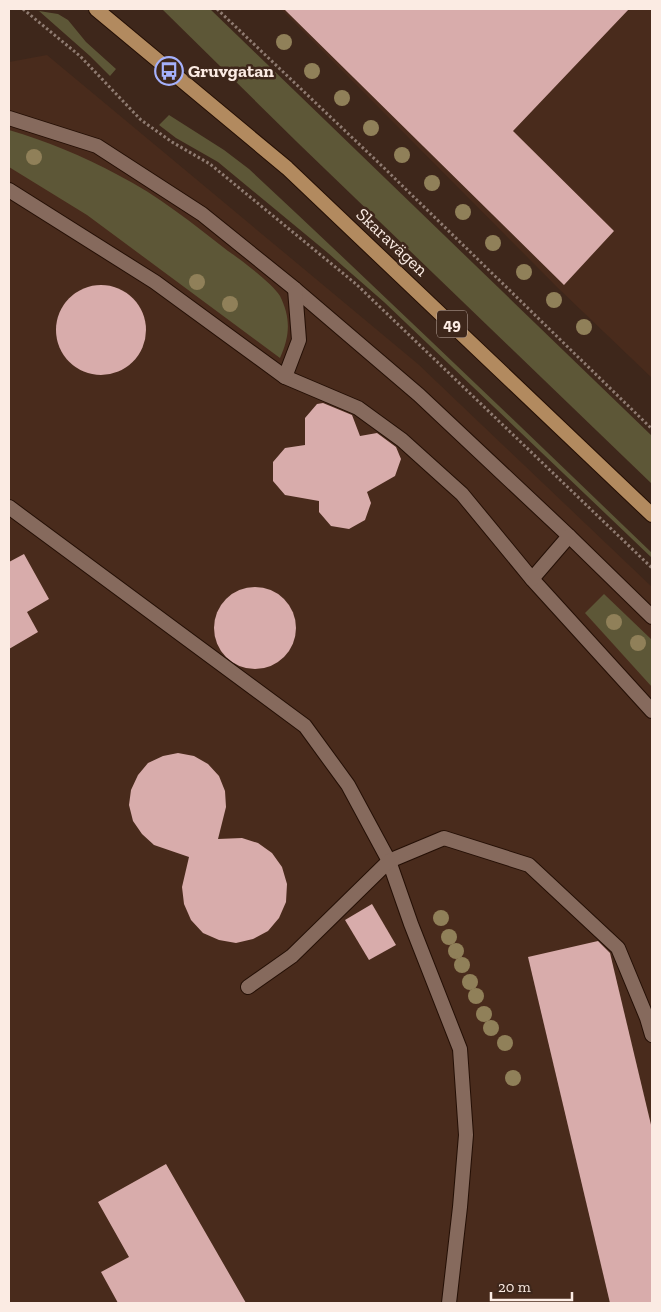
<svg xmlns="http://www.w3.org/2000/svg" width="661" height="1312" font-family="'Zilla Slab',serif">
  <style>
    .built { fill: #492b1c }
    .green { fill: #5d5737 }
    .building { fill: #d8acab }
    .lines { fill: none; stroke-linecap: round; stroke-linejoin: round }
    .service-casing { stroke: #240f05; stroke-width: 16 }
    .primary-casing { stroke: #240f05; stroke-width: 16 }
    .path { stroke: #8f7b71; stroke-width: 3; stroke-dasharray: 2.5 2.5; stroke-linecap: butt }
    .service { stroke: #866a5d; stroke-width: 14 }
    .primary { stroke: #b28a5f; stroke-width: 14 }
    .tree { fill: #908059 }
    .labels { text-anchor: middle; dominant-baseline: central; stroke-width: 5; stroke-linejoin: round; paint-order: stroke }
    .shield { fill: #3e271b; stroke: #c2b0a7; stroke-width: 1 }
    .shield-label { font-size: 16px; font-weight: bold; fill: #fbebe3 }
    .poi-label { font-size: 18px; font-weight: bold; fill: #fbebe3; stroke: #3e271b; text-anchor: start }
    .street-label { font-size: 18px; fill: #fbebe3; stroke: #3e271b }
  </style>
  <rect width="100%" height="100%" fill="#3e271b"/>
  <!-- built -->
  <g class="built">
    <path d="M281,9H652V378L558,288Z"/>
    <path d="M47,55L418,364L652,587V1303H9V62Z"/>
  </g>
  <!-- green -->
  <g class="green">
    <path d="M162,9H210L652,436V484L298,143Z"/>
    <path d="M39,11L58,14L68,20L86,42L116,69L110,76L90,56Z"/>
    <path d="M169,115L224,150L249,169C385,296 519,425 652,553V558L384,302L328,253L218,162L176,138L159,125Z"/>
    <path d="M9,130C46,141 83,156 118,175C158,195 193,224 228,251C240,259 273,284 280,296C291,318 290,336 280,358L87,215L9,167Z"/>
    <path d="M604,594L652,640V687L585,613Z"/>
  </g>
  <!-- building -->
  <g class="building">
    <path d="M284,9H629L513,131L614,231L564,285Z"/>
    <circle cx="101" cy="330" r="45"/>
    <path d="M323,403L352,415L360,436L377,433L396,447L401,459L395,476L367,492L371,503L365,520L349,529L331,526L319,512V501L285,495L273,481V462L285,448L305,445V418L317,404Z"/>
    <path d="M24,554L49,599L27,612L38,632L9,649V562Z"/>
    <circle cx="255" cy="628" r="41"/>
    <path d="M178,753L194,756L208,764L219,776L225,791L226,807L218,839L242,838L258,843L272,853L282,867L287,884L286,902L279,918L268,931L253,939L236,943L219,940L203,933L191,920L184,904L182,887L189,857L154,845L142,834L133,821L129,805L131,790L138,775L148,763L163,756Z"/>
    <path d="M372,904L396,945L369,960L345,920Z"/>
    <path d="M598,941L610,953L652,1129V1303H610L528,957Z"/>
    <path d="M166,1164L246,1303H118L101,1272L129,1257L98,1202Z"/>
  </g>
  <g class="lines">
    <defs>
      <g id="service">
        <path d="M9,118L97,146L202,214L295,289L419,395L569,536L652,617"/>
        <path d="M9,190L155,282L285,377L358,408L402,440L462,494L532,579L652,711"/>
        <path d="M285,377L299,340L295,289"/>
        <path d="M9,507L305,726L348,785L389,861L411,924L460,1049L466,1135L460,1207L449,1303"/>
        <path d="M532,579L569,536"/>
        <path d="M248,987L292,956L389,861L444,838L529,865L618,948L647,1018L652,1035"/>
      </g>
      <path id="primary" d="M96,9L287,168L652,515"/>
    </defs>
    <!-- service casing -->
    <use href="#service" class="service-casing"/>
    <!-- primary casing -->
    <use href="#primary" class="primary-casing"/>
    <!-- path -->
    <g class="path">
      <path d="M23,9L80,56L141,120L172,142L210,164L356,284L652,568"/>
      <path d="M217,9L381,165L652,429"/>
    </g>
    <!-- service -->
    <use href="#service" class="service"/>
    <!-- primary -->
    <use href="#primary" class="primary"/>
  </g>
  <!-- trees -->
  <g class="tree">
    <circle cx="284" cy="42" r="8"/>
    <circle cx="312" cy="71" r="8"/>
    <circle cx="342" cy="98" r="8"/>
    <circle cx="371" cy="128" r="8"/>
    <circle cx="402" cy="155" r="8"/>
    <circle cx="34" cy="157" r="8"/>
    <circle cx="432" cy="183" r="8"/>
    <circle cx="463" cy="212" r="8"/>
    <circle cx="493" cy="243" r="8"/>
    <circle cx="524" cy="272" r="8"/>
    <circle cx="197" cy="282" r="8"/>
    <circle cx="554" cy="300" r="8"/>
    <circle cx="230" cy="304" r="8"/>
    <circle cx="584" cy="327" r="8"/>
    <circle cx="614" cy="622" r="8"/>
    <circle cx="638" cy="643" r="8"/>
    <circle cx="441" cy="918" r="8"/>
    <circle cx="449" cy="937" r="8"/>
    <circle cx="456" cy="951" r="8"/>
    <circle cx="462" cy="965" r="8"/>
    <circle cx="470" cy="982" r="8"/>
    <circle cx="476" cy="996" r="8"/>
    <circle cx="484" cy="1014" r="8"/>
    <circle cx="491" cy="1028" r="8"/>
    <circle cx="505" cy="1043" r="8"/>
    <circle cx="513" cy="1078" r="8"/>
  </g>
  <!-- icons -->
  <defs>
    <symbol id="bus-ring" viewBox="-11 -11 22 22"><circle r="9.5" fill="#3e271b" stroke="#a5b1fc" stroke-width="1.5"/><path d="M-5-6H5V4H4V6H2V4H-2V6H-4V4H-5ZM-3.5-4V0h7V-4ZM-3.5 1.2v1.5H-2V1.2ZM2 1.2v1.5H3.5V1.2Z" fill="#a5b1fc"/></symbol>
  </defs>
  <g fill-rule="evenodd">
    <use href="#bus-ring" x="153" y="55" width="32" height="32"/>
  </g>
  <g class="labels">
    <!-- shield labels -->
    <rect class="shield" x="437" y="310.5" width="30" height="27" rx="4"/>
    <g class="shield-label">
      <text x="452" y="324">49</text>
    </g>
    <!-- poi labels -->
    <g class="poi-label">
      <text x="188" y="71">Gruvgatan</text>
    </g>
    <!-- street labels -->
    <g class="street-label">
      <text transform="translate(392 242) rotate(43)">Skaravägen</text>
    </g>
  </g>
  <!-- border -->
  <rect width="661" height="1312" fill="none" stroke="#fbebe3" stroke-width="20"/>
  <!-- scale -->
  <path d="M491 1292v8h81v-8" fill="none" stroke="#fbebe3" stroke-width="2.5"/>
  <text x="498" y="1292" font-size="15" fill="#fbebe3" stroke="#3e271b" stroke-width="4" paint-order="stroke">20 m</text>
</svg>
